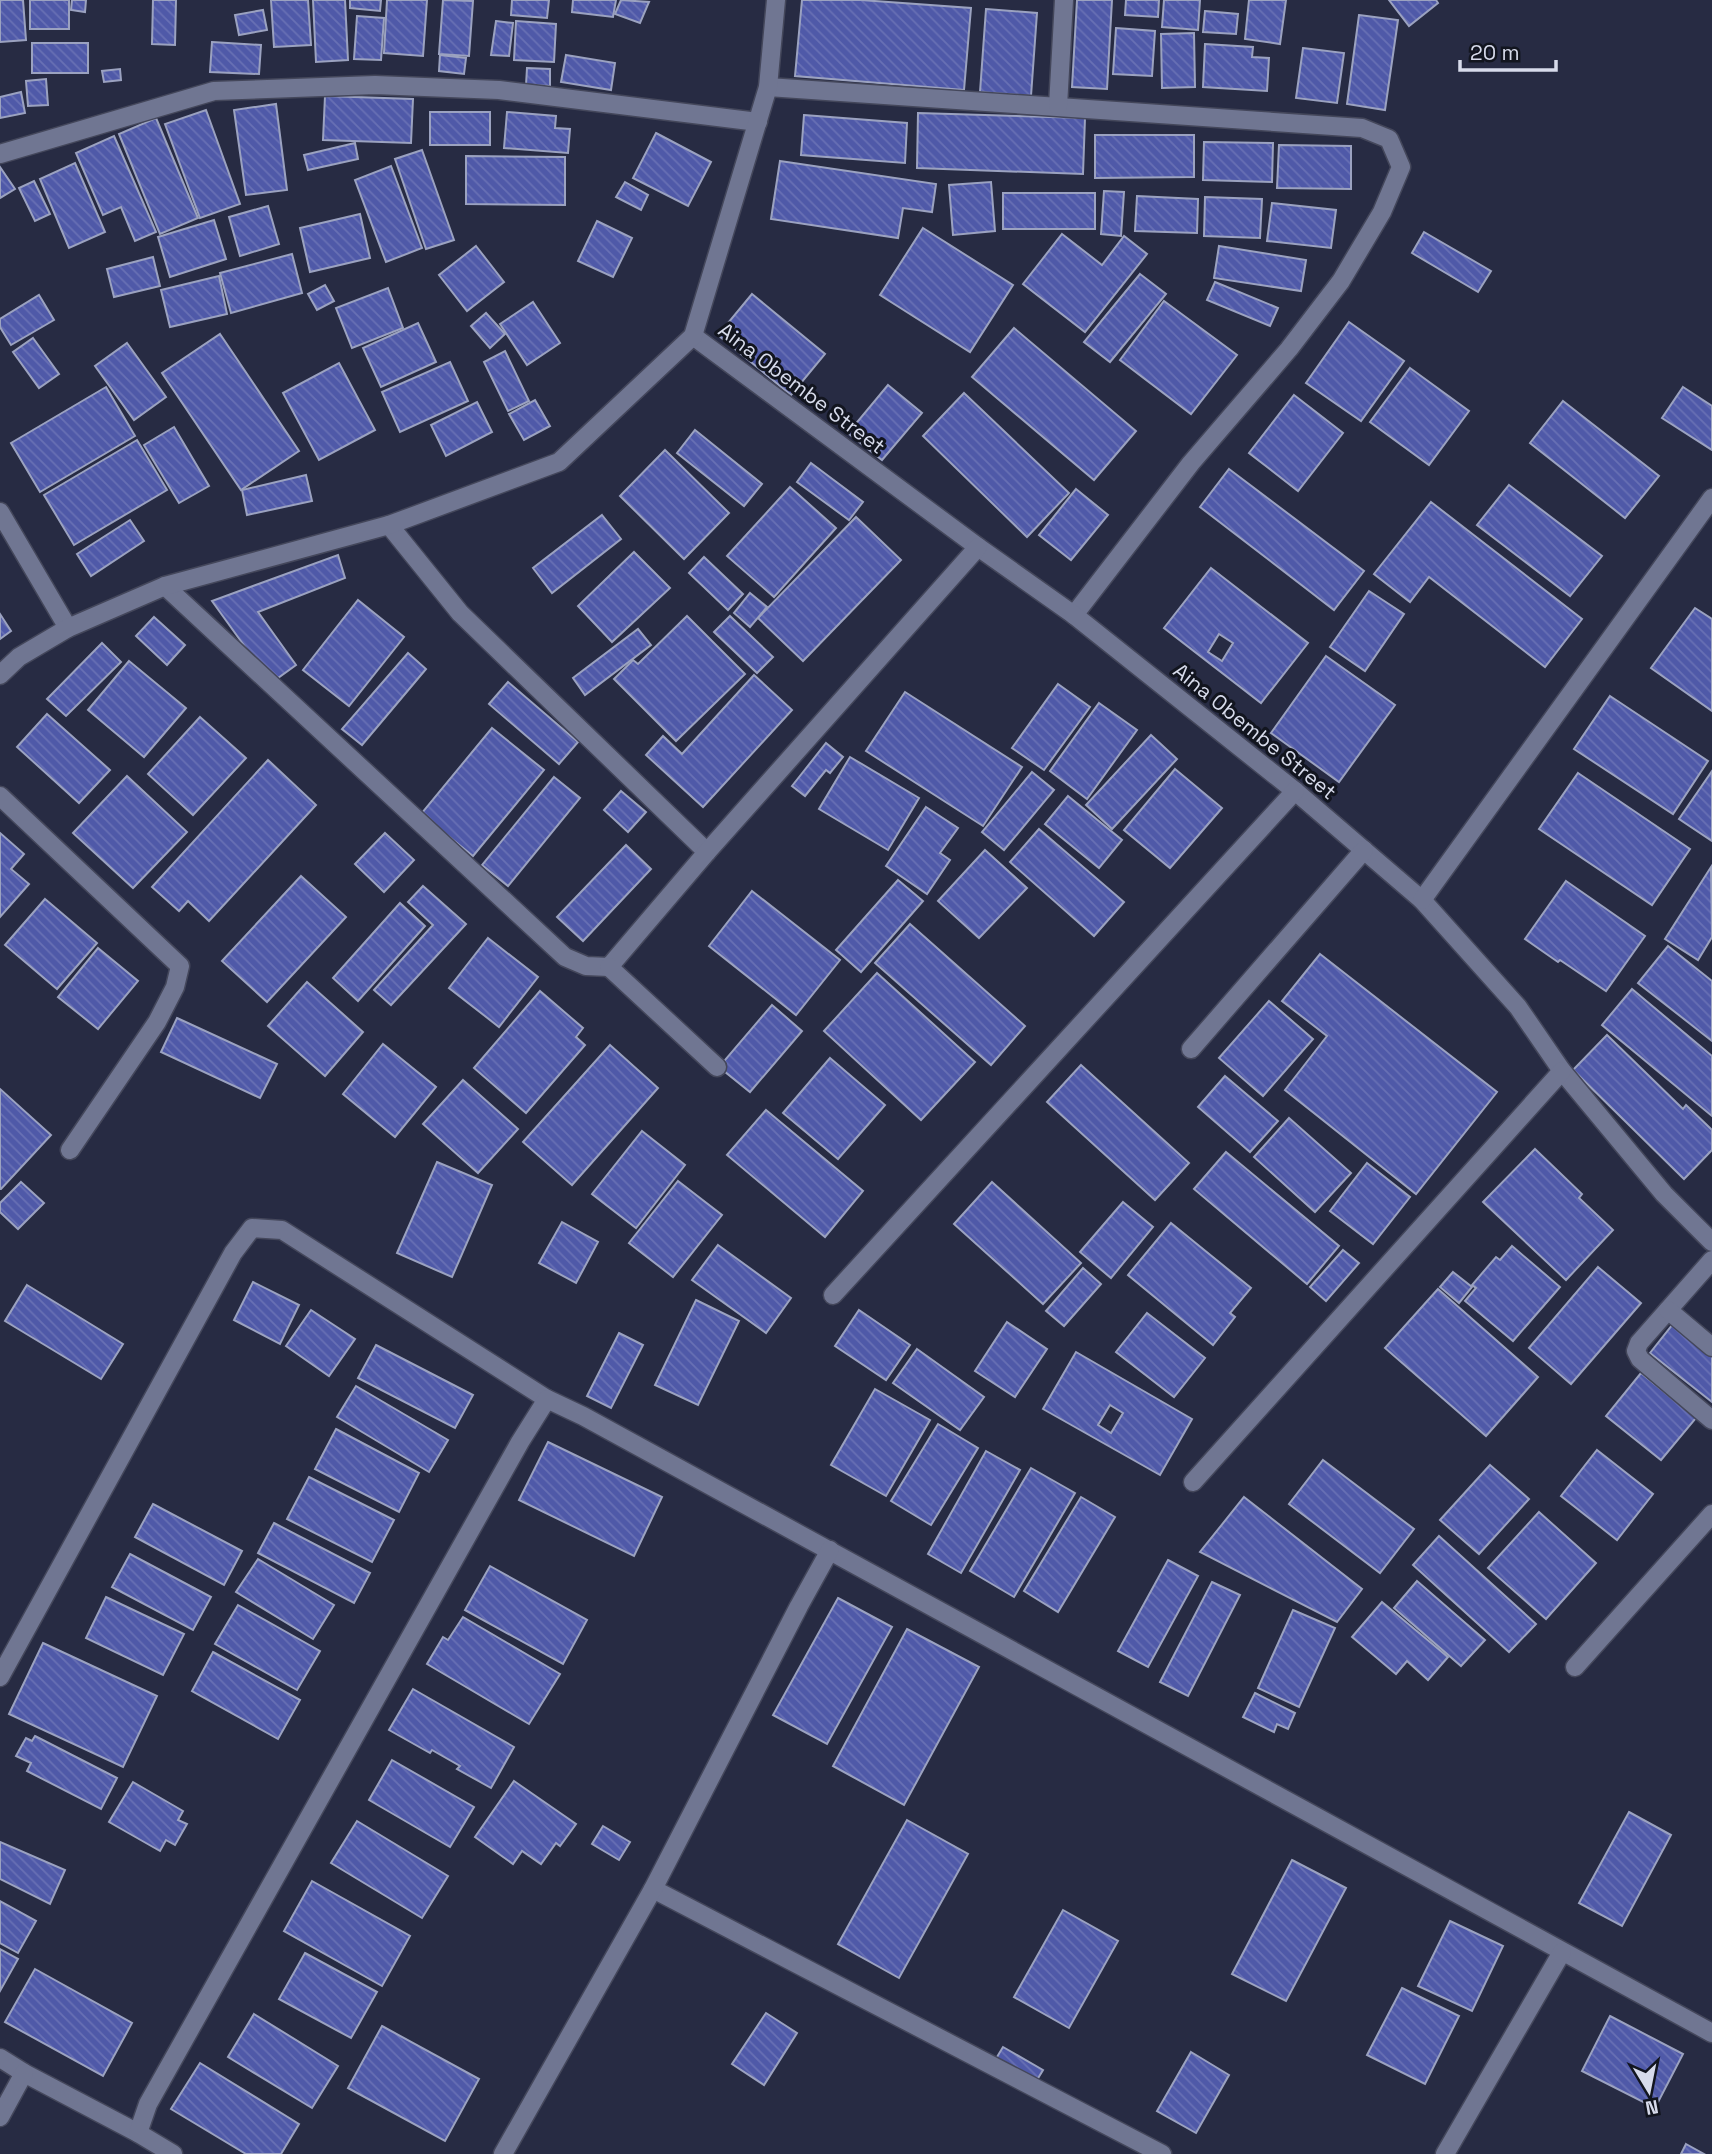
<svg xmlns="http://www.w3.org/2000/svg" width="1712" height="2154" font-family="'Space Grotesk',sans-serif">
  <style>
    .building { fill: url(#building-back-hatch); stroke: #9ba2c0; stroke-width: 2; fill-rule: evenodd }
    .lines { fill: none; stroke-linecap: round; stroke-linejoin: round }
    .minor-casing { stroke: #44475b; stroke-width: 21 }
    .minor { stroke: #707692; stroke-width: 18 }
    .labels { text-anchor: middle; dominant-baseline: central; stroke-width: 6; stroke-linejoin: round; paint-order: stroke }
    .street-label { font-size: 21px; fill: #d7dbeb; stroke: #12151f }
  </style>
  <defs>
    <pattern id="building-back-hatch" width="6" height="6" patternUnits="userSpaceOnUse" patternTransform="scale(1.75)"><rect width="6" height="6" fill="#4f59a8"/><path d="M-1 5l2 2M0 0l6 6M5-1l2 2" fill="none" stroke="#6870b4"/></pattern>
  </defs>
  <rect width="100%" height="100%" fill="#272b43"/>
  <!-- building -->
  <g class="building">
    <path d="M0,0H23L26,40L0,42Z"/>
    <rect x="30" y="0" width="39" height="29"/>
    <path d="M72,0H86L85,12L71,10Z"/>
    <path d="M153,0H176L175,45L152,44Z"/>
    <path d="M271,0H308L311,45L274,47Z"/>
    <path d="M313,0H345L348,60L316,62Z"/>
    <path d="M350,0H381L380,11L350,8Z"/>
    <path d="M387,0H427L423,56L384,53Z"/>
    <path d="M443,0L473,1L469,56L439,54Z"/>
    <path d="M512,0H549L547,18L511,15Z"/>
    <path d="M573,0H616L613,17L572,12Z"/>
    <path d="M621,0L649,2L640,23L615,14Z"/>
    <path d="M802,0H861L971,8L964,90L795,76Z"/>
    <path d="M1077,0H1112L1107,89L1072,87Z"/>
    <path d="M1126,0H1159L1158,17L1125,15Z"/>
    <path d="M1164,0H1200L1198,30L1162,27Z"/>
    <path d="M1249,0H1286L1280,44L1245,39Z"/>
    <path d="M1389,0H1436L1438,3L1409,26Z"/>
    <path d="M986,9L1037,13L1031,96L980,92Z"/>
    <path d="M263,10L267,30L239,35L235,15Z"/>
    <path d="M1205,11L1238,14L1236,34L1203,32Z"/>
    <path d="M1359,15L1398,20L1385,110L1347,104Z"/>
    <path d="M357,16L384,18L381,60L354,59Z"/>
    <path d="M496,21L513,23L509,56L491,55Z"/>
    <path d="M516,21L556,24L554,62L514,60Z"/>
    <path d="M1116,28L1155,31L1152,76L1113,74Z"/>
    <path d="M1194,33L1195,87L1162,88L1161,34Z"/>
    <path d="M212,42L261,45L259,74L210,72Z"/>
    <rect x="32" y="43" width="56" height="30"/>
    <path d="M1205,44L1253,47L1252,57L1269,58L1267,91L1203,87Z"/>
    <path d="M1303,48L1344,53L1337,103L1296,98Z"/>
    <path d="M440,55L466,58L464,74L439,71Z"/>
    <path d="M566,55L615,63L611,90L561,82Z"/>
    <path d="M527,68L550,69V86L526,85Z"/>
    <path d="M120,69L121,80L104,82L102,71Z"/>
    <path d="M46,79L48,105L28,106L26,81Z"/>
    <path d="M21,92L25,113L0,118V97Z"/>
    <path d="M325,96L413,99L411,143L323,140Z"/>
    <path d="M276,104L287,190L246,195L234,110Z"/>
    <path d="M206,110L240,204L200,218L165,124Z"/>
    <rect x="430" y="112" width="60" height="33"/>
    <path d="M507,112L556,116L555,128L570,129L568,153L504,148Z"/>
    <path d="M918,113L1085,118L1083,174L917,168Z"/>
    <path d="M804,115L907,123L905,163L801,155Z"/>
    <path d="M156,118L198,218L160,234L119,134Z"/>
    <path d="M656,133L711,162L688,206L633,178Z"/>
    <path d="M1095,135H1194V177L1095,178Z"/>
    <path d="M114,136L156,232L135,241L121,207L103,215L76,153Z"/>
    <path d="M1204,142L1273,143L1272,182L1203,180Z"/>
    <path d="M355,143L358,159L308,170L304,155Z"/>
    <path d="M1279,145L1351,146V189L1277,188Z"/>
    <path d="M422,150L454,240L426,249L395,159Z"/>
    <path d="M466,156L565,157V205L466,204Z"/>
    <path d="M780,161L936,184L932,212L903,208L898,238L771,219Z"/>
    <path d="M75,163L105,232L69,248L40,179Z"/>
    <path d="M391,166L422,248L386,262L355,180Z"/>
    <path d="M0,167L15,189L0,198Z"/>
    <path d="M34,181L50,214L35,221L19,188Z"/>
    <path d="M625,182L648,195L641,210L616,197Z"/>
    <path d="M991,182L995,231L953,235L949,185Z"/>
    <path d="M1104,191L1124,192L1121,236L1101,234Z"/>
    <rect x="1003" y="193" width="92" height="36"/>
    <path d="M1137,196L1198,199L1197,233L1135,231Z"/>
    <path d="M1205,197L1262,199L1260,238L1204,236Z"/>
    <path d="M1272,203L1336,210L1331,248L1267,241Z"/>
    <path d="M268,206L279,244L240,256L229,217Z"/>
    <path d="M360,214L370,258L310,272L300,228Z"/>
    <path d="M214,220L226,259L170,277L158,237Z"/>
    <path d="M597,221L632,238L613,277L578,261Z"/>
    <path d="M923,228L1013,285L970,352L880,295Z"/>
    <path d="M1424,232L1491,271L1478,292L1412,253Z"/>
    <path d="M1062,234L1102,265L1124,236L1147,254L1085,332L1023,284Z"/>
    <path d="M476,246L504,282L467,311L439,275Z"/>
    <path d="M1219,246L1306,260L1301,291L1214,278Z"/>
    <path d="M292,254L302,293L231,313L220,273Z"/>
    <path d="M153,257L160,286L114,297L107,269Z"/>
    <path d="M1140,274L1166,294L1110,362L1084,342Z"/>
    <path d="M219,276L227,314L170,327L161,290Z"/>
    <path d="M1215,282L1278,308L1270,326L1207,300Z"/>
    <path d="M325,285L334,301L317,310L308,294Z"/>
    <path d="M388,288L403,328L352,348L336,308Z"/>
    <path d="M752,294L825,354L791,395L718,335Z"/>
    <path d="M39,295L54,320L11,345L0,327V319Z"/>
    <path d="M1164,301L1237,355L1191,414L1120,360Z"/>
    <path d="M533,302L560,343L527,365L500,324Z"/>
    <path d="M486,313L505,334L490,348L471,326Z"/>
    <path d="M1349,322L1404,361L1361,421L1306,383Z"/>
    <path d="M418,323L436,362L381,387L363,348Z"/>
    <path d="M1014,328L1136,431L1094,480L972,377Z"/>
    <path d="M220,334L299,451L241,490L162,373Z"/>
    <path d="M33,338L59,374L39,388L13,352Z"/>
    <path d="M127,343L166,397L134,420L95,366Z"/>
    <path d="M505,351L529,401L508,411L484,362Z"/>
    <path d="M450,362L468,401L400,432L382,392Z"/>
    <path d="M339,363L375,430L319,460L283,393Z"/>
    <path d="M1410,368L1469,411L1429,465L1370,422Z"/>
    <path d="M888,385L922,413L882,460L848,433Z"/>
    <path d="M106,387L135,436L40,492L11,443Z"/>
    <path d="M1683,387L1712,406V450L1662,418Z"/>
    <path d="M964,393L1069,493L1027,537L923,436Z"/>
    <path d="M1294,395L1343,433L1298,491L1249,453Z"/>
    <path d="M535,400L550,426L524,440L509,414Z"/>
    <path d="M1563,401L1659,476L1625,518L1530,443Z"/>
    <path d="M477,402L492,432L446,456L431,425Z"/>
    <path d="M174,427L209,486L179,503L144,445Z"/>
    <path d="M695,430L762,484L744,506L677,453Z"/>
    <path d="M137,440L167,490L74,545L44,495Z"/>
    <path d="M665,450L729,513L684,559L620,496Z"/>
    <path d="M811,463L863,502L849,520L797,482Z"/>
    <path d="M1229,469L1364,571L1334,610L1200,507Z"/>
    <path d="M306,475L312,501L247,515L242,490Z"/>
    <path d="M1509,485L1602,556L1570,596L1477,525Z"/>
    <path d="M790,487L836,528L774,597L727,556Z"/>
    <path d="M1076,489L1108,515L1071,560L1039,535Z"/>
    <path d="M1431,502L1582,619L1545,667L1429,577L1410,602L1374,574Z"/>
    <path d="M602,515L621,539L552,593L533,568Z"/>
    <path d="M856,517L901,560L803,661L758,618Z"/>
    <path d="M130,520L144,541L91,576L77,554Z"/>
    <path d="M634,552L670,588L612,642L578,606Z"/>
    <path d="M338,555L345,578L258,612L296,665L271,683L212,601Z"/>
    <path d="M704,557L743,594L728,610L689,573Z"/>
    <path d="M1211,568L1308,643L1261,703L1164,628ZM1219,634L1233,643L1222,661L1208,652Z"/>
    <path d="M1369,591L1404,614L1365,671L1330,647Z"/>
    <path d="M750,593L767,607L750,627L734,613Z"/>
    <path d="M358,600L404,637L349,706L303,670Z"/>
    <path d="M1695,608L1712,619V711L1651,668Z"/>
    <path d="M0,614L11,631L0,639Z"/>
    <path d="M687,616L745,674L676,741L614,679L633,660L638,664Z"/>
    <path d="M730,616L773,657L757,673L714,632Z"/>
    <path d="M154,617L185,645L167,665L136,636Z"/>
    <path d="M638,629L651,645L585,695L573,678Z"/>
    <path d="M102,643L121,662L66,716L47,699Z"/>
    <path d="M408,653L426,669L362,745L342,729Z"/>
    <path d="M1326,656L1395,705L1339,782L1271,733Z"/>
    <path d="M129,661L186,708L144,757L88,710Z"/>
    <path d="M754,675L792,710L703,807L646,755L663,736L682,754Z"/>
    <path d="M508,682L578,742L559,764L489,704Z"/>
    <path d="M1058,684L1090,707L1044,770L1012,748Z"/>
    <path d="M905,692L1022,767L983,826L866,751Z"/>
    <path d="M1610,696L1708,761L1673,814L1574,749Z"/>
    <path d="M1099,703L1137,730L1087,799L1050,771Z"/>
    <path d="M47,714L110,770L79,803L17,747Z"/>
    <path d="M200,717L246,758L193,815L148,774Z"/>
    <path d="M492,728L544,770L473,856L421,814Z"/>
    <path d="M1151,735L1177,759L1112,829L1086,805Z"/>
    <path d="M826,743L843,757L830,773L826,770L805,796L792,786Z"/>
    <path d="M850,757L919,798L888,850L819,809Z"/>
    <path d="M268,760L316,805L209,921L188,901L179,911L152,887Z"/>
    <path d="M1175,769L1222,808L1170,868L1124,830Z"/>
    <path d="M1712,771V841L1679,819Z"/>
    <path d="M1032,772L1054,790L1004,850L982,832Z"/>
    <path d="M1578,773L1690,849L1652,905L1539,829Z"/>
    <path d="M127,776L187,832L133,888L73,833Z"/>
    <path d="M554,777L580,798L508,886L482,865Z"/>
    <path d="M621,791L646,812L628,832L604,810Z"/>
    <path d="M1068,796L1122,840L1099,868L1045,824Z"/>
    <path d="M926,807L958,828L940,853L950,860L927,894L886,866Z"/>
    <path d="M1039,829L1124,902L1094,936L1010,862Z"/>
    <path d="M0,833L24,854L11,869L29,884L0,917Z"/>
    <path d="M385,833L414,860L384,892L355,864Z"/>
    <path d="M626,845L651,869L583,941L557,917Z"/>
    <path d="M985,850L1027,888L979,938L938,901Z"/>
    <path d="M1711,867L1712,937L1698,960L1665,939Z"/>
    <path d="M301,876L346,917L267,1002L222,961Z"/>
    <path d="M898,880L923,901L861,972L836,950Z"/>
    <path d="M1566,881L1645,936L1606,991L1560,960L1558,962L1525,939Z"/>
    <path d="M423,886L466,924L391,1005L374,990L433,925L408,902Z"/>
    <path d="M752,891L840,960L796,1015L709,946Z"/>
    <path d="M45,899L97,943L57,989L5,945Z"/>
    <path d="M400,903L425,926L358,1001L333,978Z"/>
    <path d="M910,924L1025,1026L991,1065L875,963Z"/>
    <path d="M488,938L538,977L499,1027L449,988Z"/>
    <path d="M1668,946L1712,981V1041L1638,983Z"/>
    <path d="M98,948L138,981L98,1029L58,997Z"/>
    <path d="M1320,954L1497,1092L1416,1194L1285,1090L1327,1036L1282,1001Z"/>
    <path d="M877,973L975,1062L921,1120L824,1031Z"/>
    <path d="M307,982L363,1032L325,1076L268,1026Z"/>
    <path d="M1632,989L1712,1056V1116L1602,1025Z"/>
    <path d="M540,991L583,1028L576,1037L585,1045L526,1113L474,1068Z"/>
    <path d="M1269,1001L1313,1039L1263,1096L1219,1058Z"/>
    <path d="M772,1005L802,1031L750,1092L719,1067Z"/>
    <path d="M177,1018L277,1064L260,1098L161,1052Z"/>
    <path d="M1607,1035L1683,1109L1686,1105L1712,1130V1150L1684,1179L1573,1070Z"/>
    <path d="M383,1044L436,1087L395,1137L343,1094Z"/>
    <path d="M610,1045L658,1088L572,1185L523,1142Z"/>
    <path d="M830,1058L885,1105L838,1159L783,1113Z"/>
    <path d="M1081,1065L1189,1163L1155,1200L1047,1102Z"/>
    <path d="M1225,1076L1278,1121L1250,1152L1198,1107Z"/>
    <path d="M463,1080L518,1129L478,1173L423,1124Z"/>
    <path d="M0,1089L51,1135L1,1189H0Z"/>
    <path d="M766,1110L863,1191L825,1237L727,1155Z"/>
    <path d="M1289,1118L1351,1173L1315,1212L1254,1157Z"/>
    <path d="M642,1131L685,1165L636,1228L592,1194Z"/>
    <path d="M1535,1149L1582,1194L1579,1198L1613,1230L1566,1280L1483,1202Z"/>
    <path d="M1226,1152L1339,1246L1307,1284L1194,1189Z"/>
    <path d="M437,1162L492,1185L452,1277L397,1253Z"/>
    <path d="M1367,1163L1410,1197L1373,1244L1330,1211Z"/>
    <path d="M678,1181L722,1215L673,1277L629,1243Z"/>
    <path d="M21,1182L44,1203L18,1229L0,1212V1203Z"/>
    <path d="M992,1182L1081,1263L1043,1304L954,1224Z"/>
    <path d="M1123,1202L1153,1227L1111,1278L1080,1252Z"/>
    <path d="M562,1222L598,1242L576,1283L539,1263Z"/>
    <path d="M1171,1223L1251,1288L1230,1313L1235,1317L1213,1345L1128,1275Z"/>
    <path d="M718,1245L791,1298L766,1333L692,1280Z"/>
    <path d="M1512,1246L1560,1287L1513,1341L1465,1301L1476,1288L1472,1285L1496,1257L1500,1260Z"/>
    <path d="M1343,1250L1359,1263L1326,1301L1310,1287Z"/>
    <path d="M1598,1267L1641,1303L1571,1384L1529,1348Z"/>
    <path d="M1083,1268L1101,1284L1064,1326L1046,1311Z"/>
    <path d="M1453,1272L1472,1287L1459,1303L1440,1287Z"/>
    <path d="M253,1282L299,1305L280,1344L234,1320Z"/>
    <path d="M27,1285L123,1344L101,1379L5,1321Z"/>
    <path d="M1438,1289L1538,1377L1486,1436L1385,1348Z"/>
    <path d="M696,1300L739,1321L698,1405L655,1385Z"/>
    <path d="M311,1310L355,1339L329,1376L286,1346Z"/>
    <path d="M859,1310L910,1345L886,1380L835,1346Z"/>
    <path d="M1147,1313L1205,1358L1174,1397L1116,1352Z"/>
    <path d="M1007,1322L1047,1349L1015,1397L975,1371Z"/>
    <path d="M1673,1324L1712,1355V1402L1650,1353Z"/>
    <path d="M619,1333L643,1345L611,1408L587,1396Z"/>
    <path d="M376,1345L473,1395L455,1428L358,1378Z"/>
    <path d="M917,1349L984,1397L960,1430L893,1383Z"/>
    <path d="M1076,1352L1192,1419L1160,1475L1043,1409ZM1110,1405L1123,1413L1111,1433L1098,1425Z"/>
    <path d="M1641,1373L1696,1418L1661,1460L1606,1416Z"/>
    <path d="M356,1386L448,1440L429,1472L337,1417Z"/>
    <path d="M875,1389L930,1420L886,1496L831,1465Z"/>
    <path d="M938,1424L978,1448L931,1525L891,1501Z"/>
    <path d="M336,1429L419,1473L399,1512L315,1469Z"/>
    <path d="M548,1442L662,1497L634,1556L519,1500Z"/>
    <path d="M1597,1450L1653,1494L1617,1540L1561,1496Z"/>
    <path d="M986,1451L1020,1470L961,1573L928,1554Z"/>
    <path d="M1323,1460L1414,1529L1380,1573L1289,1504Z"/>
    <path d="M1490,1465L1529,1499L1479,1554L1440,1520Z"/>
    <path d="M1031,1468L1075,1493L1014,1597L970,1571Z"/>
    <path d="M309,1477L394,1520L372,1562L287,1519Z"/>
    <path d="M1081,1497L1115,1517L1058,1612L1024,1591Z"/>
    <path d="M1244,1497L1362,1589L1337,1622L1200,1552Z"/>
    <path d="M153,1504L242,1551L224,1585L135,1537Z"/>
    <path d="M1539,1512L1596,1563L1546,1619L1488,1568Z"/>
    <path d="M274,1523L370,1573L354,1603L258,1553Z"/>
    <path d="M1439,1536L1536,1624L1509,1652L1413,1565Z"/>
    <path d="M130,1554L211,1597L193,1630L112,1587Z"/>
    <path d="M258,1559L334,1605L313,1639L236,1592Z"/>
    <path d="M1168,1560L1198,1576L1148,1667L1118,1651Z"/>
    <path d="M490,1566L587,1620L563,1664L465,1610Z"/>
    <path d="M1417,1581L1485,1640L1461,1666L1394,1608Z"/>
    <path d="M1212,1582L1240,1595L1188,1696L1160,1682Z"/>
    <path d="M106,1597L184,1634L163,1675L86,1638Z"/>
    <path d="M838,1598L892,1627L827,1744L773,1715Z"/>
    <path d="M1382,1602L1448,1657L1428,1680L1407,1661L1396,1674L1352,1637Z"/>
    <path d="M238,1605L320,1651L297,1690L215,1644Z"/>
    <path d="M1293,1610L1335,1628L1299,1707L1258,1688Z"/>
    <path d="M463,1617L560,1674L529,1724L427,1664L443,1637L448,1640Z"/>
    <path d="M907,1629L979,1667L904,1805L833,1766Z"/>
    <path d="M43,1643L157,1696L123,1767L9,1714Z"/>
    <path d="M213,1652L300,1700L278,1739L192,1691Z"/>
    <path d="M413,1689L514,1747L491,1788L457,1769L460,1766L432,1750L430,1753L389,1730Z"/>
    <path d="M1255,1693L1295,1713L1288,1729L1277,1724L1274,1732L1243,1717Z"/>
    <path d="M35,1736L117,1778L101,1809L27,1771L31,1763L16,1756L26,1738L32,1741Z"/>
    <path d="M392,1760L474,1807L450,1847L369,1800Z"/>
    <path d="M514,1781L576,1824L560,1846L556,1843L541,1864L522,1851L513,1864L475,1837Z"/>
    <path d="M133,1782L183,1811L178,1820L187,1824L175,1845L166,1840L160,1851L109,1822Z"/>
    <path d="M1629,1812L1671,1835L1622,1926L1579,1903Z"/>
    <path d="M907,1820L968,1854L899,1978L838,1944Z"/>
    <path d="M357,1821L448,1876L422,1918L331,1863Z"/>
    <path d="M603,1826L630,1842L619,1860L592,1844Z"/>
    <path d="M0,1842L65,1870L50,1904L0,1879Z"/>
    <path d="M1292,1860L1346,1888L1286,2001L1232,1974Z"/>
    <path d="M312,1881L410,1936L382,1986L284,1931Z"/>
    <path d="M0,1901L36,1921L18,1953L0,1943Z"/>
    <path d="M1063,1910L1118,1941L1069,2028L1014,1997Z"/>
    <path d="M1450,1921L1503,1946L1472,2011L1418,1986Z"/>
    <path d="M0,1949L18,1959L0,1991Z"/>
    <path d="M305,1953L377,1992L351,2038L279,1999Z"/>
    <path d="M35,1969L132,2023L103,2076L5,2022Z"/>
    <path d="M1402,1988L1459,2016L1425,2084L1367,2055Z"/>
    <path d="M766,2013L797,2033L764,2085L732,2064Z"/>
    <path d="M254,2014L338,2066L312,2108L228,2057Z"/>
    <path d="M1610,2016L1683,2054L1655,2108L1582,2071Z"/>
    <path d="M382,2026L479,2079L445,2141L348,2088Z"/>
    <path d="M1003,2047L1043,2070L1034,2085L994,2062Z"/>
    <path d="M1191,2052L1229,2075L1196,2133L1157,2111Z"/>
    <path d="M200,2063L299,2124L281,2154H246L171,2109Z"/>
    <path d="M1686,2144L1704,2154H1681Z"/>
  </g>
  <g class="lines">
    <defs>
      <g id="minor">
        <path d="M768,87L1362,128L1389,139L1401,167L1382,212L1341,281L1289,349L1191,463L1074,615"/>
        <path d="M1058,106L1064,0"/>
        <path d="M0,154L214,91L375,85L499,90L758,122"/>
        <path d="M693,336L978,547L1074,615L1295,791L1422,900L1518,1007L1562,1071L1664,1194L1712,1242"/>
        <path d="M0,512L68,628"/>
        <path d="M389,525L460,613L707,852"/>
        <path d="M165,586L565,957L586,966L609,967L707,852L978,547"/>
        <path d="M0,675L19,657L68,628L165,586L389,525L559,462L693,336L768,87L776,0"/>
        <path d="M0,796L180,966L175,987L157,1022L70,1150"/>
        <path d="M1422,900L1712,498"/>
        <path d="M609,967L717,1067"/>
        <path d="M1191,1049L1364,850"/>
        <path d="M1712,1260L1639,1343L1636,1351L1640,1359L1712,1420"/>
        <path d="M833,1295L1295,791"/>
        <path d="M1668,1310L1712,1347"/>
        <path d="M1193,1482L1562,1071"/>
        <path d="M1575,1667L1712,1514"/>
        <path d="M0,1677L233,1253L252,1228L282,1230L547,1399"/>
        <path d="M653,1889L1162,2154"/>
        <path d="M0,2058L24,2073L138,2133"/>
        <path d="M0,2117L24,2073"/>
        <path d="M173,2154L138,2133L148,2104L520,1442L547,1399L583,1416L1712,2033"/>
        <path d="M503,2154L653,1889L799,1606L830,1550"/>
        <path d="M1445,2154L1562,1952"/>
      </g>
    </defs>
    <!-- minor casing -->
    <use href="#minor" class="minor-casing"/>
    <!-- minor -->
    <use href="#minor" class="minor"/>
  </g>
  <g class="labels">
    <!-- street labels -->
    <g class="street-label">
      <text transform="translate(802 388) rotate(37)">Aina Obembe Street</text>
      <text transform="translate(1255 731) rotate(39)">Aina Obembe Street</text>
    </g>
  </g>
  <!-- north arrow -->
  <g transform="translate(1649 2091) rotate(170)" stroke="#12151f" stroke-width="5" paint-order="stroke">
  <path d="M0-5L12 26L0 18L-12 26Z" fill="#d7dbeb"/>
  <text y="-10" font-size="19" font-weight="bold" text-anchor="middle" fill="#d7dbeb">N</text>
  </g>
  <!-- scale -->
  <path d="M1460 60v10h96v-10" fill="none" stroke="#d7dbeb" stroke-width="3.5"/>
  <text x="1470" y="60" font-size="21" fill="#d7dbeb" stroke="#12151f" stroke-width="5" paint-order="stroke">20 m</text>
</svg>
